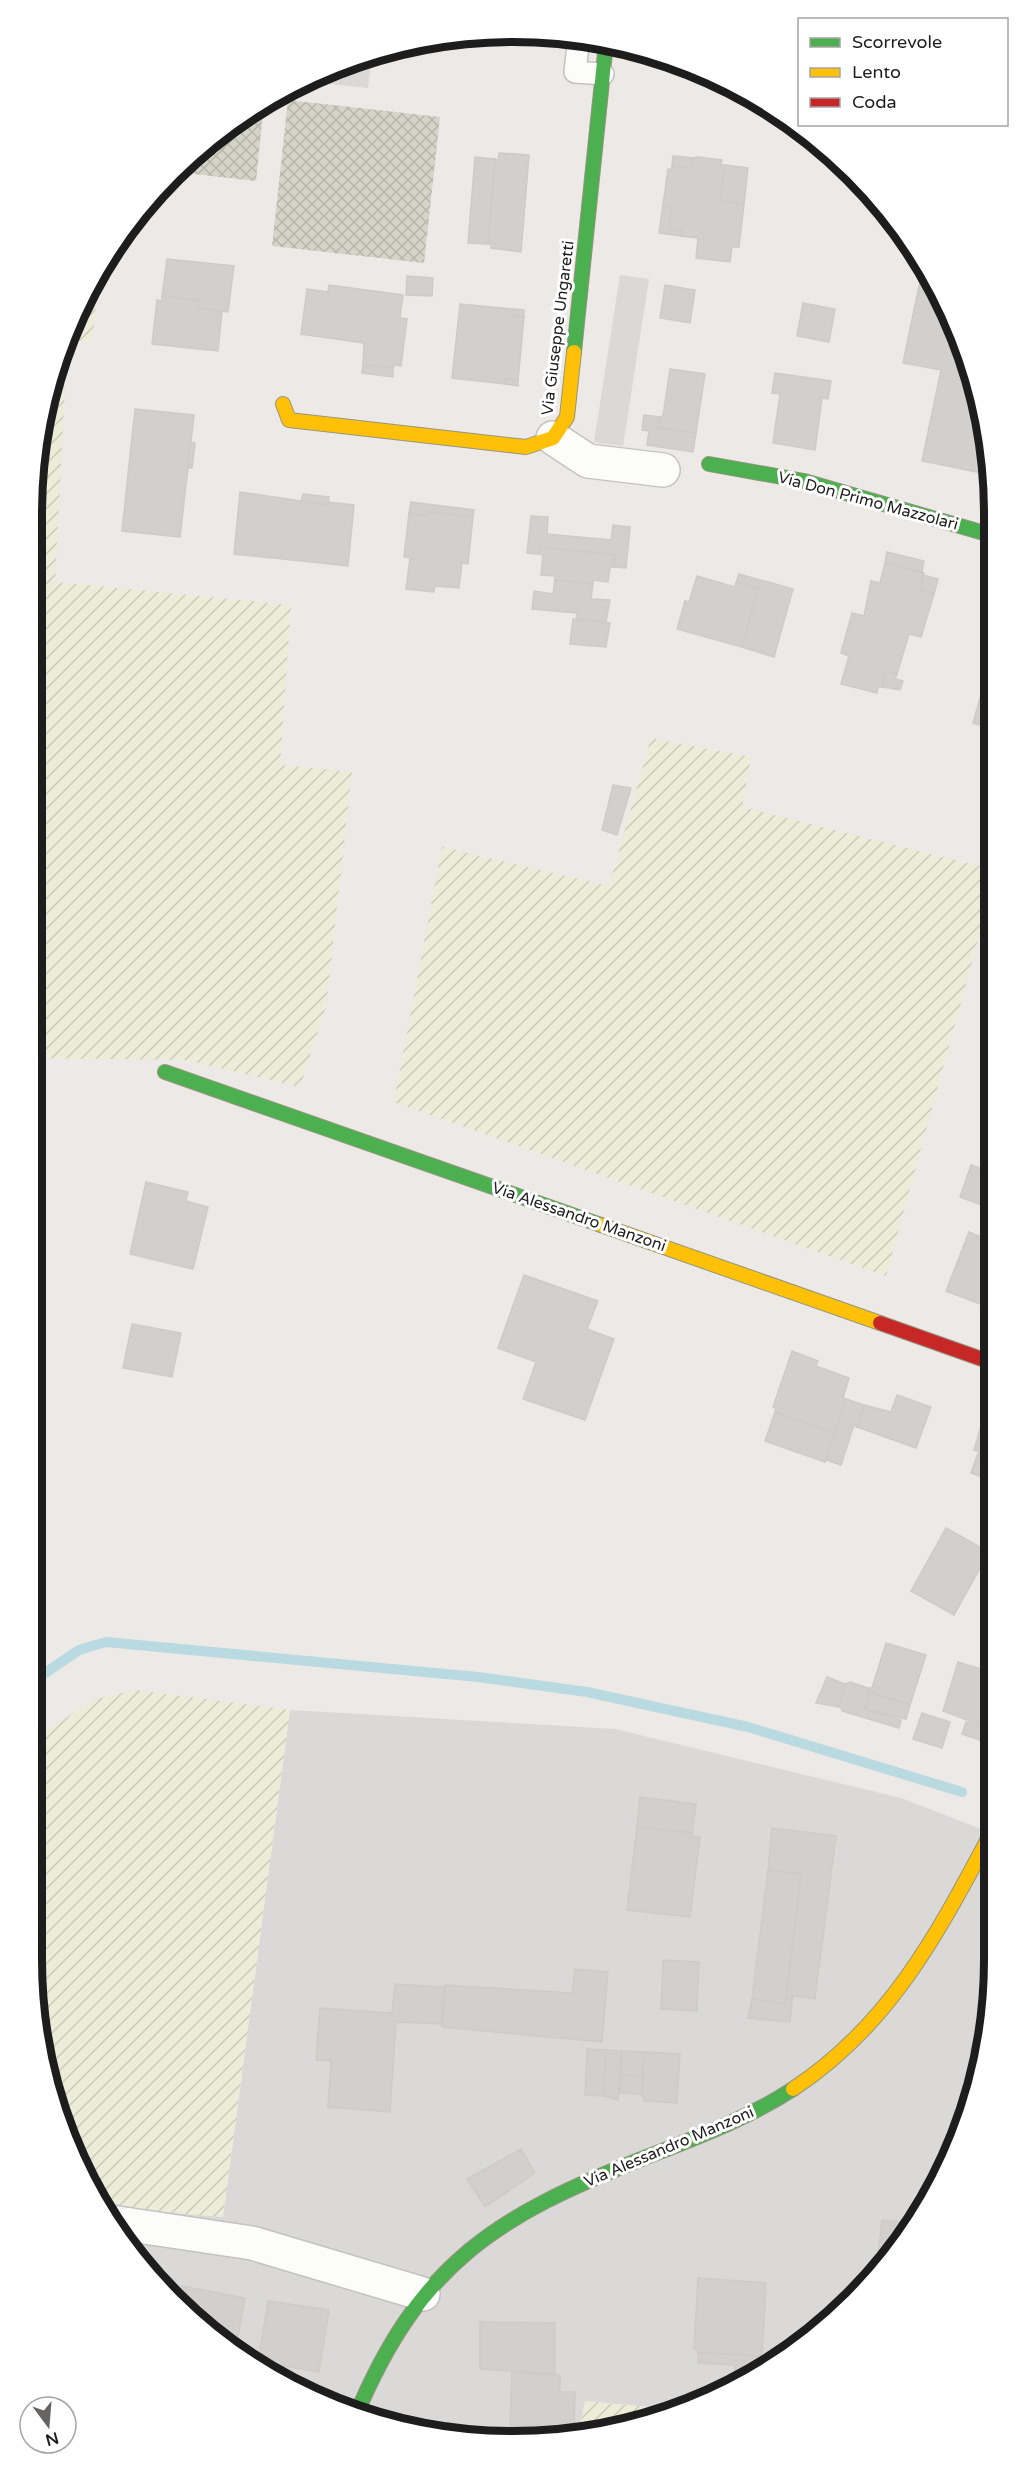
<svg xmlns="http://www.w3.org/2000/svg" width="1026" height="2473" font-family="'Varela Round',sans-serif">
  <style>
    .residential { fill: #dbd9d7 }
    .construction { fill: url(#construction-cross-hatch) }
    .farmland { fill: url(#farmland-furrows) }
    .parking { fill: #dad9d7 }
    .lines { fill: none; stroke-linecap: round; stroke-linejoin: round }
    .stream { stroke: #b9dae0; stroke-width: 10 }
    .building { fill: #d2cfcd; stroke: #cfcbc7; stroke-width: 1.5 }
    .lane-casing { stroke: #c4c3c2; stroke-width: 24 }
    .street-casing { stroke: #c4c3c2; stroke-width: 36 }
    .fast-casing { stroke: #96957e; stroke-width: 16 }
    .slow-casing { stroke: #96957e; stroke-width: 16 }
    .jam-casing { stroke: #96957e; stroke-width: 16 }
    .lane { stroke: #fcfcfb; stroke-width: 21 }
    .street { stroke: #fcfcfb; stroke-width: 33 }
    .fast { stroke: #4caf50; stroke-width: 14 }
    .slow { stroke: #ffc107; stroke-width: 14 }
    .jam { stroke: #c62828; stroke-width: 14 }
    .labels { text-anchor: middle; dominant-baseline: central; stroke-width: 6; stroke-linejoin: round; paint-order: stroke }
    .street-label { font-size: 16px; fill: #1d1d1d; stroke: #fff }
    .rim { fill: none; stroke: #1d1d1d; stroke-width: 8 }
  </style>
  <defs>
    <pattern id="construction-cross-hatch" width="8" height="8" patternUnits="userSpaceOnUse" patternTransform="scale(1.5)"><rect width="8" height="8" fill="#d5d4c8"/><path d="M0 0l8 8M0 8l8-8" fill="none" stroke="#b6b6ab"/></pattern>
    <pattern id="farmland-furrows" width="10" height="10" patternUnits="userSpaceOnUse" patternTransform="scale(1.5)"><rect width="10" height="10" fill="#edecd9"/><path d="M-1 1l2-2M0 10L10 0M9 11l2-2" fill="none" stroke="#cbcaba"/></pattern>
  </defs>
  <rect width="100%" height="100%" fill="#ece9e6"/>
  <!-- residential -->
  <path class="residential" d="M290,1710L615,1729L901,1798L994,1834V1960L969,2114L895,2253L780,2361L698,2405L681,2410L585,2401L579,2433L450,2437L359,2416L273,2377L151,2277L101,2207L223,2217Z"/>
  <!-- construction -->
  <g class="construction">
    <path d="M288,100L440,117L424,263L272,246Z"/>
    <path d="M264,103L256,181L176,172L220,131Z"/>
  </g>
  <!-- farmland -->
  <g class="farmland">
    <path d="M100,266L92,341H65L96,273Z"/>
    <path d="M53,384L65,386L55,582L291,605L280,765L352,772L326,1006L300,1087L186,1060L32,1058V513Z"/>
    <path d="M651,738L751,757L742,807L991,869L992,889L886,1276L394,1102L442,847L609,886Z"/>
    <path d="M135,1690L290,1710L223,2217L101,2207L57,2115L32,1960V1735L57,1724L93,1700Z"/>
    <path d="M585,2401L681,2410L607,2432L579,2433Z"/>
  </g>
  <!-- parking -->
  <g class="parking">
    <path d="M372,54L368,88L301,81Z"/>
    <path d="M620,275L649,279L623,446L594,442Z"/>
  </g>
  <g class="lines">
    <!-- stream -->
    <path class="stream" d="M32,1682L79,1650L106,1642L478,1677L587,1692L748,1727L962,1792"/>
  </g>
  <!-- building -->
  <g class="building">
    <path d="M499,153L529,155L521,252L491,248V244H488L495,159L498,160Z"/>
    <path d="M673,156L694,158L692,169L672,166Z"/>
    <path d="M475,157L495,159L488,244L468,243Z"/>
    <path d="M697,157L722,160L721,165H725L720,201L744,204L739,247H732L730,262L696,258L698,238L681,236L682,231L669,230L671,207L663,205L668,169L671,170L672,166L692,169L694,158Z"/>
    <path d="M725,165L748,168L744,204L720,201Z"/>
    <path d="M663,205L671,207L669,230L682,231L681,236L659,233Z"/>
    <path d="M167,259L234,266L228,312L198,308L199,301L162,296Z"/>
    <path d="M407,276L433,278L432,296L406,295Z"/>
    <path d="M920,281L934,283L945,300L969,378L967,385L971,386L990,450L987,474L922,461L941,370L903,363Z"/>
    <path d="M329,285L403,295L400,318L407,319L401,366L394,365L393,368L363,365L364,343L301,334L307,289L328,292Z"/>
    <path d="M665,285L695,290L690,323L660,318Z"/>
    <path d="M162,296L199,301L198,308L222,311L218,351L152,344L157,300L162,301Z"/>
    <path d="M803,303L835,309L829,342L797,336Z"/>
    <path d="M460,304L512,309V316L524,317L518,380L505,379V384L452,378Z"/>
    <path d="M512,309L524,310V317L512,316Z"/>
    <path d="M363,365L393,368V377L362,373Z"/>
    <path d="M670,369L705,374L696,433L658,428L659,417L663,416Z"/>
    <path d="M775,373L831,381L828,399L822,398L815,450L773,443L780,394L772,393Z"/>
    <path d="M505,379L518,380V386L505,384Z"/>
    <path d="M135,409L194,415L180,537L122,531Z"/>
    <path d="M644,415L659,417L658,428L696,433L693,452L647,445L649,431L642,430Z"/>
    <path d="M190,442L195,443L192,468H188Z"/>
    <path d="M240,492L328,505V502L354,505L348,566L234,554Z"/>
    <path d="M303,494L329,497L328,505L301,501Z"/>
    <path d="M411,502L474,510L473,517L427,512V516L409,513Z"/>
    <path d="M427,512L473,517L468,564L462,563L459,588L435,586L434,592L406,589L410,558L404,557L409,513L427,516Z"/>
    <path d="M531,516L548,517L547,534L611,540L613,525L630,527L626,568L614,567L615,555L540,547L539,554L527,553Z"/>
    <path d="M540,547L615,555L614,567H610L608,582L593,580V584L555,580V576L541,575L543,555L539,554Z"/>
    <path d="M887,552L924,561L922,572L885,563Z"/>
    <path d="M885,563L924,573L921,590L934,594L921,637L909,634L897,674L886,672L882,687H878L877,693L841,684L849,656L841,653L852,613L864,616L871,581L880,583Z"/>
    <path d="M739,574L793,589L774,657L742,647L758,588L736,583Z"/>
    <path d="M923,575L938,579L934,594L921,590Z"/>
    <path d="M697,576L735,587L736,583L758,588L742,647L677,629L685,601L689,602Z"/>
    <path d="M555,580L593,584L591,599L610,600L606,622L576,620L577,613L532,609L534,591L553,594Z"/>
    <path d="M573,619L610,623L606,647L570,644Z"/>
    <path d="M991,659V729L973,723Z"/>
    <path d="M886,672L897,674L895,679L903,681L900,690L882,687Z"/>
    <path d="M613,785L631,788L617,835L602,830Z"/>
    <path d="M971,1165L992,1172V1209L960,1197Z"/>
    <path d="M146,1182L188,1192L186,1201L208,1207L193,1269L130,1254Z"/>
    <path d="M969,1232L993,1242V1309L946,1291Z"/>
    <path d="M524,1275L598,1301L587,1329L614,1339L585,1420L523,1399L536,1362L498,1348Z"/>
    <path d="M132,1324L181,1333L172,1377L123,1368Z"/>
    <path d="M792,1351L818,1361L816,1366L849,1378L843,1398L846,1399L835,1433L775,1412L776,1409L773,1407Z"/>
    <path d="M897,1395L931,1407L916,1448L857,1427L864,1405L891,1412Z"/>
    <path d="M846,1399L864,1405L857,1427L854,1425L841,1465L826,1460Z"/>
    <path d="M775,1412L835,1433L825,1462L765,1441Z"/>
    <path d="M993,1414V1461L977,1456L979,1452L974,1450L981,1426L989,1428Z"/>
    <path d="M977,1456L993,1461V1481L971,1473Z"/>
    <path d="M946,1528L989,1552L954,1615L911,1591Z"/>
    <path d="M989,1587L993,1589L994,1611L982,1607Z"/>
    <path d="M886,1643L926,1655L910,1705L867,1691L868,1688H872Z"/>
    <path d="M958,1662L994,1673V1730L943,1711Z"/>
    <path d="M827,1677L845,1684L839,1707L816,1703Z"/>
    <path d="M850,1682L868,1688L867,1691L870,1692L865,1709L901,1720L899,1728L842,1711V1708L839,1707L845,1684Z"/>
    <path d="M870,1692L910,1705L906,1719L865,1709Z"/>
    <path d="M922,1713L950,1722L942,1748L913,1739Z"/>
    <path d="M966,1722L994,1730V1745L962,1734Z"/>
    <path d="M640,1797L696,1804L692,1833L637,1827Z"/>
    <path d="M637,1827L692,1833V1836L700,1837L690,1917L627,1910Z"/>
    <path d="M772,1828L836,1836L815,1999L793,1996L792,2000L786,1999L801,1874L768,1870Z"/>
    <path d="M768,1870L801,1874L785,2004L752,1999Z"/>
    <path d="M663,1960L699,1962L697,2011L661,2009Z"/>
    <path d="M575,1969L608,1972L602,2042L442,2027L445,1985L572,1993Z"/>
    <path d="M395,1984L444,1987L442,2024L396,2022L390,2112L328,2107L331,2061L316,2060L320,2008L392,2013Z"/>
    <path d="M752,1999L785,2004L786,1999L792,2000L790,2022L748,2018Z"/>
    <path d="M978,2026L983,2027L979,2054L970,2051Z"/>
    <path d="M587,2049L606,2050L604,2096L585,2095Z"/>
    <path d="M606,2050L622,2051L618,2100L604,2096Z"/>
    <path d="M622,2051L644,2052L643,2076L621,2075Z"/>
    <path d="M644,2052L680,2054L677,2103L644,2101L642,2094Z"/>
    <path d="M621,2075L643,2076L642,2094L620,2093Z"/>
    <path d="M521,2149L535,2173L485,2207L467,2179Z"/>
    <path d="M882,2220L911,2223L895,2253L883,2265L877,2264Z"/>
    <path d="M874,2264L883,2265L873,2274Z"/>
    <path d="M158,2276L171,2279L169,2292L157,2282Z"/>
    <path d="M698,2278L766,2283L762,2356L698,2353V2350L694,2349Z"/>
    <path d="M182,2286L245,2298L236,2347L179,2301Z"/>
    <path d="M268,2301L329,2310L319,2372L258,2362Z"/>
    <path d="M480,2322L555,2323V2374L480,2369Z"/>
    <path d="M698,2353L762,2356L763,2370L734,2384L735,2365L698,2363Z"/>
    <path d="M512,2373L560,2375V2392H575L574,2433L538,2434V2426H510Z"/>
  </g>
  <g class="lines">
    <defs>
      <path id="lane" d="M579,36L575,72L603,74"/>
      <g id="street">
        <path d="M553,438L588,461L663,470"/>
        <path d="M111,2222L252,2243L423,2294"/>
      </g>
      <g id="fast">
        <path d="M574,352L606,43"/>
        <path d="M709,464L804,481L991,535"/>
        <path d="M165,1072L601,1225"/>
        <path d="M356,2415C420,2263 496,2216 644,2158C695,2138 747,2119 793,2089"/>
      </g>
      <g id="slow">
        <path d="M283,404L289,420L526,447L553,438L567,417L574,352"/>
        <path d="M601,1225L880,1323"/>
        <path d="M793,2089C892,2024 940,1929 994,1828"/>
      </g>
      <path id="jam" d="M880,1323L993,1363"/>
    </defs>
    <!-- lane casing -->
    <use href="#lane" class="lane-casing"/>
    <!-- street casing -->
    <use href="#street" class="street-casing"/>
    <!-- fast casing -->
    <use href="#fast" class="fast-casing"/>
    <!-- slow casing -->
    <use href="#slow" class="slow-casing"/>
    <!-- jam casing -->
    <use href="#jam" class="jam-casing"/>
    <!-- lane -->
    <use href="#lane" class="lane"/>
    <!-- street -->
    <use href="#street" class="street"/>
    <!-- fast -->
    <use href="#fast" class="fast"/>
    <!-- slow -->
    <use href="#slow" class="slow"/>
    <!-- jam -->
    <use href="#jam" class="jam"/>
  </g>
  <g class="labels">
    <!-- street labels -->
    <g class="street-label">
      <text transform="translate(558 328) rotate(-83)">Via Giuseppe Ungaretti</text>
      <text transform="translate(868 501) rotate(15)">Via Don Primo Mazzolari</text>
      <text transform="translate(579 1217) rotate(19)">Via Alessandro Manzoni</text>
      <text transform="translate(669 2147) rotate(-23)">Via Alessandro Manzoni</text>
    </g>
  </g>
  <!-- crop -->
  <path d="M0 0H1026V2473H0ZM513 42H513A471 471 0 0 1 984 513V1960A471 471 0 0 1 513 2431H513A471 471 0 0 1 42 1960V513A471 471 0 0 1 513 42Z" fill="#fff" fill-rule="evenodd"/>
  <path class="rim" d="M513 42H513A471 471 0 0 1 984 513V1960A471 471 0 0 1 513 2431H513A471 471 0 0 1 42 1960V513A471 471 0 0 1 513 42Z"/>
  <!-- legend -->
  <rect x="798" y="18" width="210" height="108" fill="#ffffff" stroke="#a5a5a5" stroke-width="1.5"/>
  <rect x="810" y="38" width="30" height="9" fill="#4caf50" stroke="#a5a5a5" stroke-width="1.5"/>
  <text x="852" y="48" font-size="18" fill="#1d1d1d">Scorrevole</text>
  <rect x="810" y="68" width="30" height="9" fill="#ffc107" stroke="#a5a5a5" stroke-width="1.5"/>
  <text x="852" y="78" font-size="18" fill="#1d1d1d">Lento</text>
  <rect x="810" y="98" width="30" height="9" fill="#c62828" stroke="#a5a5a5" stroke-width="1.5"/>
  <text x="852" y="108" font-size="18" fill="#1d1d1d">Coda</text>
  <!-- north arrow -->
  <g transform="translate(48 2425) rotate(164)"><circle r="28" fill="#ffffff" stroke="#a5a5a5" stroke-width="1.5"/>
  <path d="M0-4.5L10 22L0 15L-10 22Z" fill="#656463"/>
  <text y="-9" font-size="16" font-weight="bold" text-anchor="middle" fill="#1d1d1d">N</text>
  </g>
</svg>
